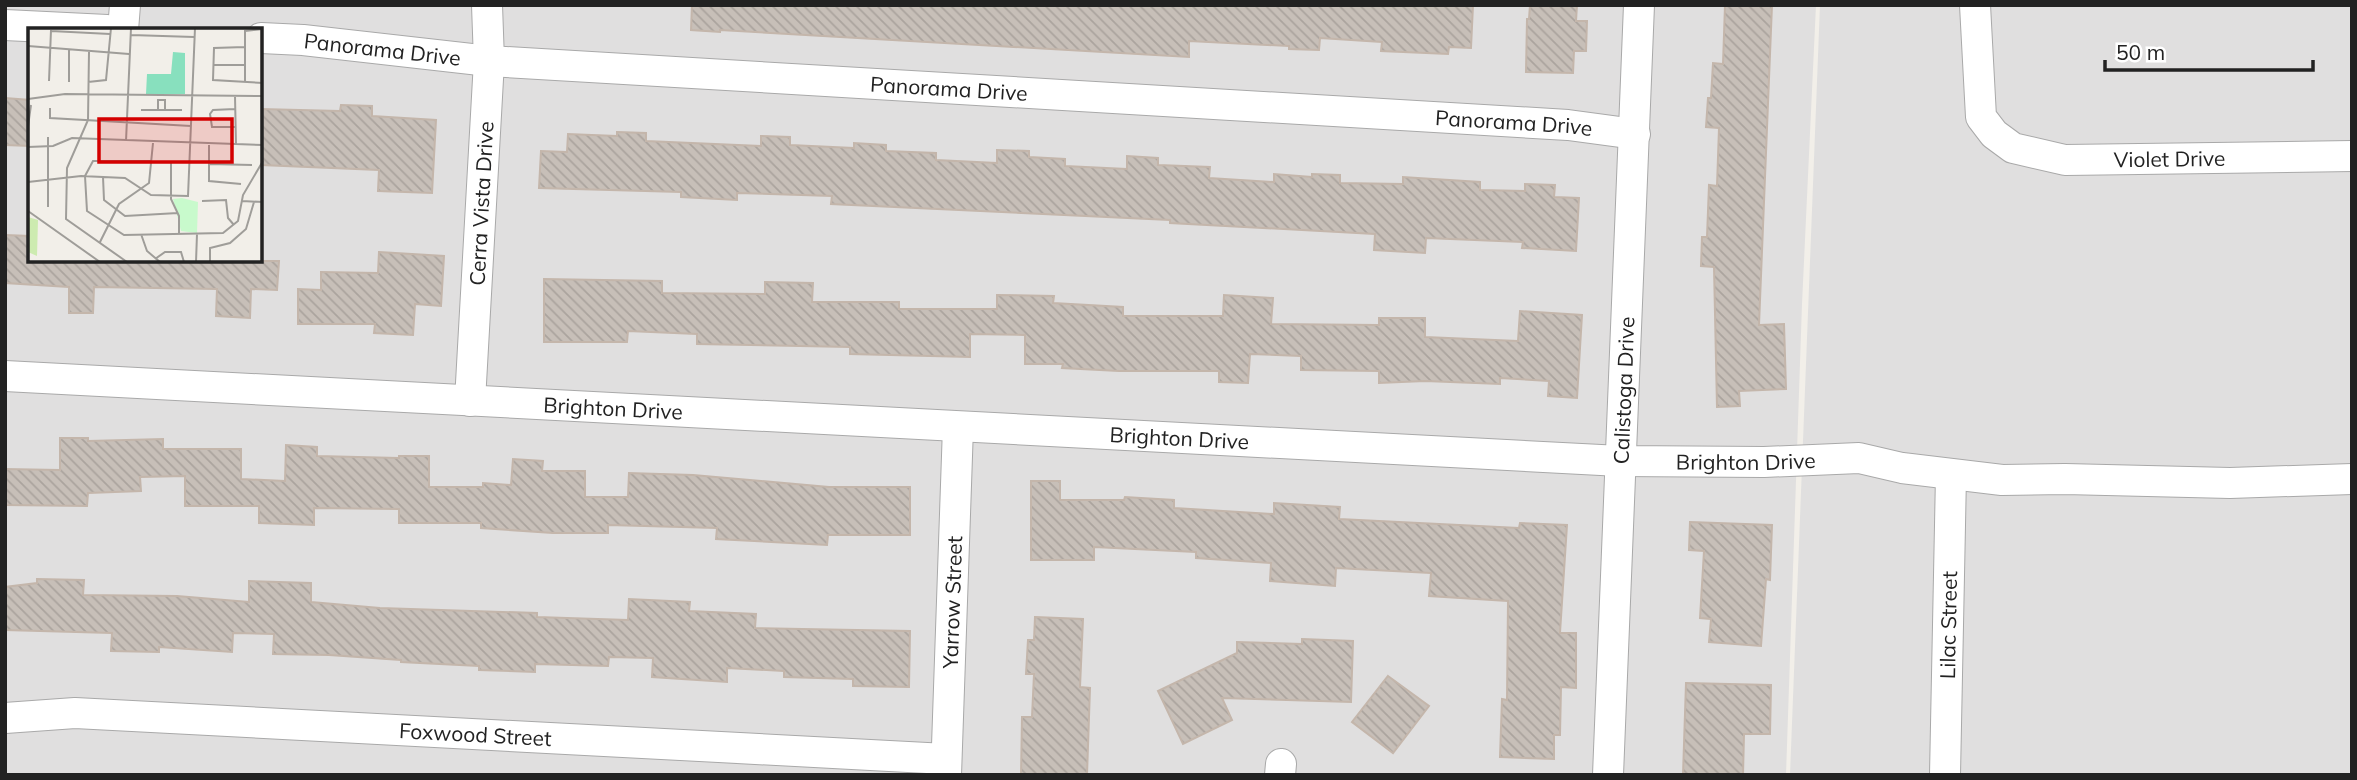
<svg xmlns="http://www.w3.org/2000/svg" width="2357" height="780" font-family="Mulish,sans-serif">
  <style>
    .residential { fill: #e0dfdf; fill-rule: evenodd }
    .building { fill: url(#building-back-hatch); stroke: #c4b6ab; stroke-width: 2 }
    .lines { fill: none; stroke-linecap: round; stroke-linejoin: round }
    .minor-casing { stroke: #a9a9a9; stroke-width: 32 }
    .minor { stroke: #fff; stroke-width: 30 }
    .labels { text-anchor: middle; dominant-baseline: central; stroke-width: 7; stroke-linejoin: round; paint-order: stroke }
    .street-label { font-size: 21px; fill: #222; stroke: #fff }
    .inset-road { fill: none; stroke: #9f9d99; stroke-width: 2 }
    .view { fill: #d40000; fill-opacity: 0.15; stroke: #d40000; stroke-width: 3.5 }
    .inset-edge { fill: none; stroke: #222; stroke-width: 3.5 }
  </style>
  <defs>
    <pattern id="building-back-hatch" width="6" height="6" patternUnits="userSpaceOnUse" patternTransform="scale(1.75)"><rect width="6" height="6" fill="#c7bfb8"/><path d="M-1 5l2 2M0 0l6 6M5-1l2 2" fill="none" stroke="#aba49e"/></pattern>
  </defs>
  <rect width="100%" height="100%" fill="#f2efe9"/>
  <!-- residential -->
  <g class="residential">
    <path d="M5,5H1816L1802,304L1786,775H5ZM30,30H261V261H30Z"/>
    <path d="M1820,5H2352V775H1790Z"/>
  </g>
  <!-- building -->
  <g class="building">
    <path d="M692,5H1473L1471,48L1449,47L1448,54L1381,51L1382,42L1320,38L1319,50L1289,49V46L1189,41V57L720,30V32L691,30Z"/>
    <path d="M1530,5H1577L1576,21H1587L1586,51H1574L1573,73L1526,72L1527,19H1529Z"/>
    <path d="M1725,5H1772L1759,325L1784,324L1786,389L1739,391L1740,406L1717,407L1714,267L1701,266L1702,237H1707L1709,185L1717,186L1719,128L1706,127L1708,98H1711L1713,63L1723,64Z"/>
    <path d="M5,98L30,100V146L5,145Z"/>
    <path d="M341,105L372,106V116L436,120L432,193L378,191L379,170L261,165V109L340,111Z"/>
    <path d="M617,132L646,133V141L761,146V136L790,137V145L854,148V143L886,145V151L936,153V160L997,163V150L1029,151V157L1065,159V166L1127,169V156L1158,158V165L1210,167L1209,178L1274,182V174L1312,177V174L1340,175V183L1403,184V177L1480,182V190L1525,191V184L1555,185L1554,197L1579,198L1576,251L1522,248L1523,242L1426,238L1425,253L1374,250L1375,234L1170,223V220L831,204L832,196L737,193V200L681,197V192L539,188L541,151L567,152L568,134L617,136Z"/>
    <path d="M5,235L30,236V261H279L277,290L251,289L250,318L216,316L217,289L94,287L93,313H69V287L5,283Z"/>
    <path d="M379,252L444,256L441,306L415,304L413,335L374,333L375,324H298V289L321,290V272L378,273Z"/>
    <path d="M544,279L662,281V293L765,294V282L813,283L812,302H899V309H997V295L1054,296L1053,303L1123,307V316H1223L1224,295L1273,298L1271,324L1379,325V318H1425V337L1518,341L1520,311L1582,315L1577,398L1548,396L1549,381L1500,378V384L1425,381L1379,383V371L1301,370V356L1250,354L1248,383L1219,382V371H1119L1062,368L1063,364H1025V335L970,334V357L850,354V347L697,344V334L628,331L627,342H544Z"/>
    <path d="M60,438H88V441L163,439V449H241V479L285,481L286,445L317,447V456L399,458V456H429V487H483V483L511,485L513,459L543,461L542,471H585V497H628L629,473L693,475L829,487H910V535H828L827,545L716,539L717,528L608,525V533H553L481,528V523H399V509L314,508V525L259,523V506H185V476L140,477L141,491L88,493L87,506L5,505V469L60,470Z"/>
    <path d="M1031,481H1060V500H1124L1125,497L1174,500V508L1274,514V503L1340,507L1339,519L1519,528L1520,523L1567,525L1560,633H1576V688L1561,687L1560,735H1554V759L1500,757L1502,699L1507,700L1508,601L1429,596L1431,573L1336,568L1335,586L1270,581L1271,563L1196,558V552L1094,547V560H1031Z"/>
    <path d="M1690,522L1772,525L1770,580L1766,579L1761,646L1709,642L1711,619L1700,618L1704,551L1689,550Z"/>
    <path d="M37,579L84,580L83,595L177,596L249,602V581L311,583V602L380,608L537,613V617L628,620L629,599L690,602L689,611L756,614L755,628L910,631L909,687L853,686V679L784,677V671L727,668V682L652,677L653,658L609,657L608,666L535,664V672L479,670V666L401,662V660L329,655L273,654L274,634L233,633L232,652L159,647V652L111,651L112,633L5,630V587L37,583Z"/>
    <path d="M1035,617L1083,619L1080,687L1090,688L1087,775H1021L1022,717H1032L1034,674H1026L1028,640H1034Z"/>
    <path d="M1302,639L1353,641L1351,702L1222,698L1232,720L1183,744L1158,691L1237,653V642L1302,644Z"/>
    <path d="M1388,676L1429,706L1393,753L1352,722Z"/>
    <path d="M1686,683L1771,685L1770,734H1744L1743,775H1683Z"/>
  </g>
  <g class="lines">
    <defs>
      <g id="minor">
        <path id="s1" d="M1975,5L1981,117L1994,134L2013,148L2065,160L2352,156"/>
        <path d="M5,25L107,30"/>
        <path d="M123,30L125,5"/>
        <path id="s2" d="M261,38L303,40L489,61L1568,125L1635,134"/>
        <path id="s3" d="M5,376L1620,461L1764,462L1859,458L1902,468L2002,480L2065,479L2230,483L2352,479"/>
        <path id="s4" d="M470,401L489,61L487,5"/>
        <path id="s5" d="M5,718L75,713L946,759"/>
        <path id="s6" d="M946,775L958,427"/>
        <path d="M1280,775L1281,764"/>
        <path id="s7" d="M1608,775L1639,5"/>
        <path id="s8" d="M1945,775L1951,475"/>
      </g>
    </defs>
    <!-- minor casing -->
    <use href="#minor" class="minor-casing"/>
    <!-- minor -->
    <use href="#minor" class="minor"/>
  </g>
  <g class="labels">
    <!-- street labels -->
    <g class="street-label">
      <text stroke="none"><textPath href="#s2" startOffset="122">Panorama Drive</textPath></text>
      <text stroke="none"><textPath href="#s2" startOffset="690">Panorama Drive</textPath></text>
      <text stroke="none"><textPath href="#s2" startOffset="1256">Panorama Drive</textPath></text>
      <text stroke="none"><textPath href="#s1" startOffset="315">Violet Drive</textPath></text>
      <text stroke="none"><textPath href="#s4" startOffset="198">Cerra Vista Drive</textPath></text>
      <text stroke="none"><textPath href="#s7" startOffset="385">Calistoga Drive</textPath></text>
      <text stroke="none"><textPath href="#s3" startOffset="609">Brighton Drive</textPath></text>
      <text stroke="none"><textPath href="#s3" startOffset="1176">Brighton Drive</textPath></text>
      <text stroke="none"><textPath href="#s3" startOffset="1743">Brighton Drive</textPath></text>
      <text stroke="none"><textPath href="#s6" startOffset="173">Yarrow Street</textPath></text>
      <text stroke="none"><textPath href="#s8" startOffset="150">Lilac Street</textPath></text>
      <text stroke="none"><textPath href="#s5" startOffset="471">Foxwood Street</textPath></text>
    </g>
  </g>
  <!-- overview -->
  <g transform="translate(28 28)">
    <rect width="234" height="234" fill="#f2efe9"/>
    <path d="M0,189L10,192L9,228L0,224Z" fill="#cdebb0"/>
    <path d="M154,170L170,174L169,205L153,203L145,171Z" fill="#c8facc"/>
    <path d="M145,24L157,25V66H118L119,46H143Z" fill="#88e0be"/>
    <path class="inset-road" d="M23,3L82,6M103,7L166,9M0,18L101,26M217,19L186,20L185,52L235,55M61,24L60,92L39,140L38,191L99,234M185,37H217M21,53L23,2M41,54V22M60,54L78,52L83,0M217,54V3L235,1M207,68L208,117M0,71L37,66L235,68M22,80V90L163,98M207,81L185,82L182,86L184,99H208M113,82H154M130,83V72H137V81M0,98L3,77M98,113L103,0M181,117V153L213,156M0,119L25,118L44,110L235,117M124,133H65L57,148L59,183L96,207L195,205L210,193L215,167L235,133M143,134V171L151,188V206M181,136L224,137M75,149L76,172L97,188L150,185M0,154L53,148L97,150L123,167L160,168L167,0M174,173L198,172L200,190L206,197M214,173L235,174M20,179V109M0,183L72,234M113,206L119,223L132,234M72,214L91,176L121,155L125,115M127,231L137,224H153L156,234M168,234L169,206M182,234V220L202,215L218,201L226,174"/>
    <path class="view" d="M71,91H204V134H71Z"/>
    <rect width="234" height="234" class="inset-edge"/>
  </g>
  <!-- border -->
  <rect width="2357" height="780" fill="none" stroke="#222222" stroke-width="14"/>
  <!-- scale -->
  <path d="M2105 60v10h208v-10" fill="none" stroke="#222222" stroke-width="3.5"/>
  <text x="2116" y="60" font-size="21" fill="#222222" stroke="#ffffff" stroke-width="5" paint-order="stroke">50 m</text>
</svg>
